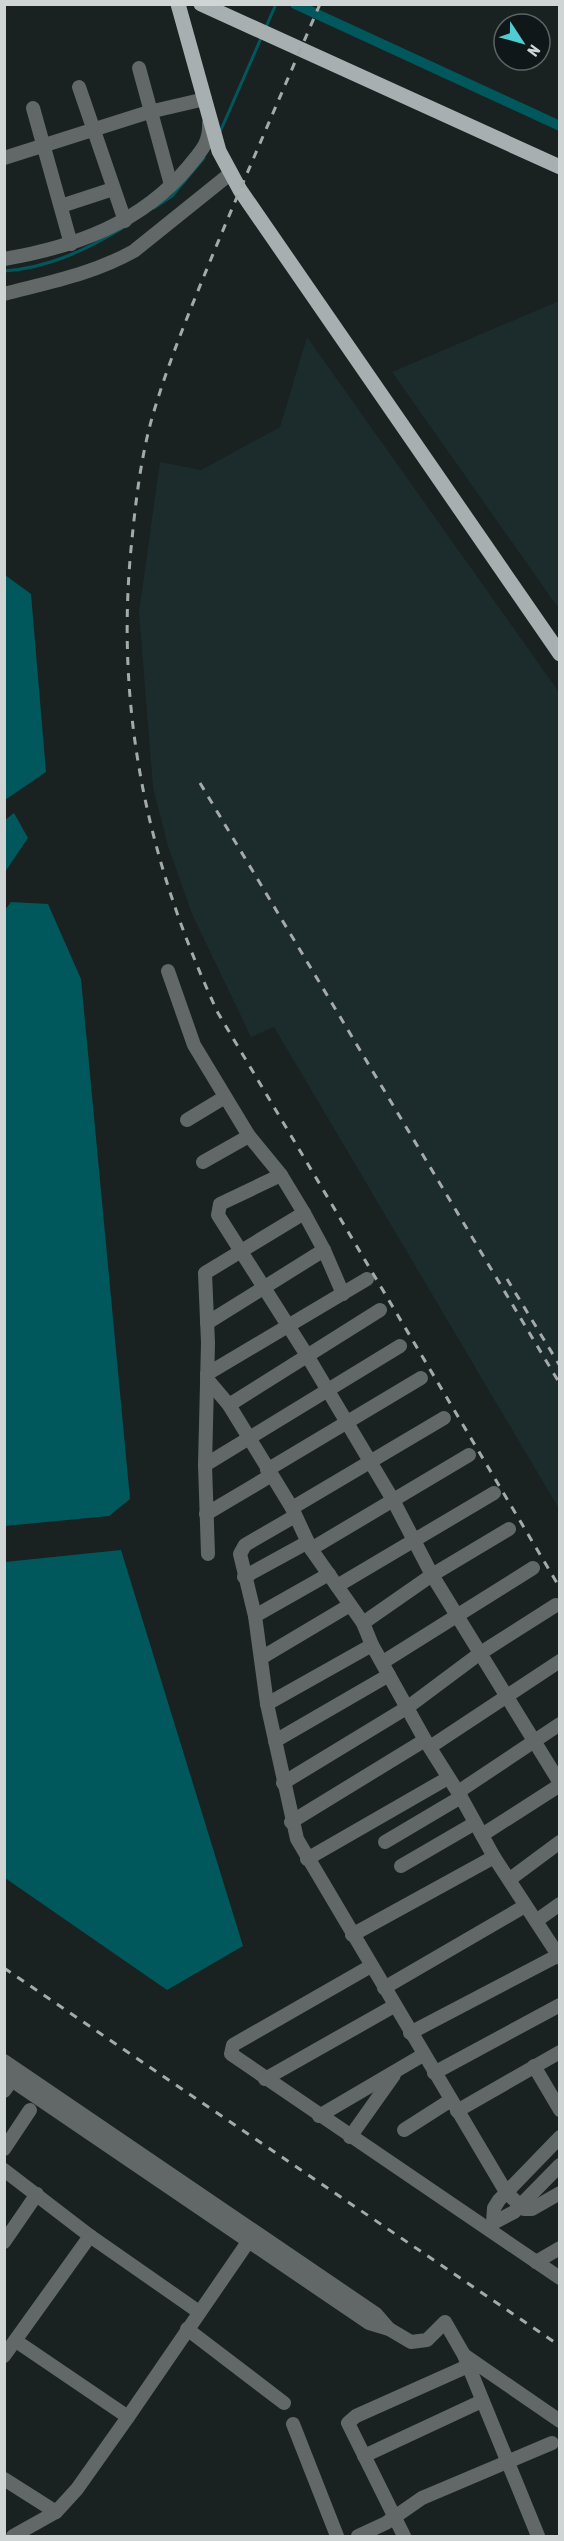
<svg xmlns="http://www.w3.org/2000/svg" width="564" height="2541" font-family="'Asap Condensed',sans-serif">
  <style>
    .built { fill: #1c2b2c }
    .water { fill: #00585c }
    .lines { fill: none; stroke-linecap: round; stroke-linejoin: round }
    .stream { stroke: #00585c; stroke-width: 3 }
    .canal { stroke: #00585c; stroke-width: 10 }
    .minor { stroke: #626767; stroke-width: 14 }
    .major { stroke: #a7afb0; stroke-width: 15 }
    .rail { stroke: #a4aaaa; stroke-width: 3; stroke-dasharray: 8 8; stroke-linecap: butt }
  </style>
  <rect width="100%" height="100%" fill="#192121"/>
  <!-- built -->
  <g class="built">
    <path d="M559,301V609L392,372Z"/>
    <path d="M307,337L559,692V1509L274,1027L251,1037L192,914L168,846L153,787L139,612L160,462L201,470L280,427Z"/>
  </g>
  <!-- water -->
  <g class="water">
    <path d="M5,575L31,594L46,772L5,800Z"/>
    <path d="M14,813L28,838L5,872V820Z"/>
    <path d="M11,902L48,904L81,979L130,1499L109,1516L5,1526L4,911Z"/>
    <path d="M121,1550L243,1946L167,1990L5,1878V1562Z"/>
  </g>
  <g class="lines">
    <!-- stream -->
    <g class="stream">
      <path d="M266,27L276,4"/>
      <path d="M220,132L262,36"/>
      <path d="M154,208L172,196L204,158"/>
      <path d="M4,271C49,268 88,249 126,226"/>
    </g>
    <!-- canal -->
    <path class="canal" d="M295,4L560,126"/>
    <!-- minor -->
    <g class="minor">
      <path d="M139,68L171,185"/>
      <path d="M79,87L125,221"/>
      <path d="M33,108L71,244"/>
      <path d="M4,158L149,112L205,99"/>
      <path d="M61,206L113,189"/>
      <path d="M4,259C75,247 142,223 189,166C201,151 210,143 209,123"/>
      <path d="M4,294C50,282 93,274 134,251L231,173"/>
      <path d="M168,971L194,1045L249,1136L281,1175L304,1213L324,1250L343,1294"/>
      <path d="M187,1120L225,1097"/>
      <path d="M203,1162L249,1136"/>
      <path d="M281,1175L220,1204L218,1215L308,1357L393,1500L432,1575L560,1783"/>
      <path d="M207,1323L324,1250"/>
      <path d="M207,1374L367,1279"/>
      <path d="M207,1379L229,1405L292,1508L311,1549L363,1623L372,1645L425,1740L461,1797L494,1857L560,1958"/>
      <path d="M229,1405L380,1310"/>
      <path d="M205,1465L400,1346"/>
      <path d="M267,1470L421,1378"/>
      <path d="M292,1508L444,1418"/>
      <path d="M206,1514L270,1476"/>
      <path d="M295,1516L245,1545L240,1554L255,1616L267,1704L297,1839L506,2192L524,2209H532L560,2193"/>
      <path d="M311,1549L469,1455"/>
      <path d="M208,1554L205,1465L208,1343L205,1273L304,1213"/>
      <path d="M244,1577L308,1542"/>
      <path d="M337,1586L494,1493"/>
      <path d="M255,1616L329,1574"/>
      <path d="M363,1623L432,1575L509,1529"/>
      <path d="M261,1658L350,1605"/>
      <path d="M383,1662L533,1568"/>
      <path d="M267,1704L372,1645"/>
      <path d="M275,1741L389,1675"/>
      <path d="M430,1747L560,1661"/>
      <path d="M283,1783L408,1707L479,1654L556,1605"/>
      <path d="M458,1792L560,1724"/>
      <path d="M291,1822L425,1740"/>
      <path d="M482,1835L560,1785"/>
      <path d="M385,1842L461,1797"/>
      <path d="M307,1859L448,1778"/>
      <path d="M401,1866L475,1823"/>
      <path d="M510,1879L560,1842"/>
      <path d="M536,1921L560,1904"/>
      <path d="M352,1935L494,1857"/>
      <path d="M371,1966L233,2045L231,2054L560,2278"/>
      <path d="M384,1988L525,1906"/>
      <path d="M410,2033L557,1956"/>
      <path d="M4,2061L376,2314L389,2329"/>
      <path d="M534,2066L560,2110"/>
      <path d="M434,2073L560,2005"/>
      <path d="M4,2075L369,2323L389,2329L411,2342L427,2340L445,2322L464,2355L538,2536"/>
      <path d="M265,2079L394,2006"/>
      <path d="M4,2091L18,2072"/>
      <path d="M457,2111L560,2052"/>
      <path d="M319,2116L423,2055"/>
      <path d="M404,2130L451,2100"/>
      <path d="M350,2137L394,2075"/>
      <path d="M560,2137L499,2200L494,2208L493,2223L514,2212L560,2165"/>
      <path d="M4,2149L30,2110"/>
      <path d="M4,2170L90,2236L199,2312"/>
      <path d="M4,2242L37,2194"/>
      <path d="M536,2262L560,2248"/>
      <path d="M187,2329L284,2403"/>
      <path d="M16,2341L128,2417"/>
      <path d="M464,2355L560,2421"/>
      <path d="M4,2356L90,2236"/>
      <path d="M293,2424L337,2536"/>
      <path d="M364,2456L482,2401"/>
      <path d="M4,2479L56,2512L77,2489L128,2417L248,2242"/>
      <path d="M13,2536L56,2512"/>
      <path d="M358,2536L386,2523L422,2498L552,2443"/>
      <path d="M404,2536L348,2423L356,2416L468,2366"/>
    </g>
    <!-- major -->
    <g class="major">
      <path d="M178,4L219,151L240,190L560,654"/>
      <path d="M201,4L560,167"/>
    </g>
    <!-- rail -->
    <g class="rail">
      <path d="M320,4C284,88 248,170 213,254C191,308 168,362 152,418C141,457 136,499 132,539C114,707 147,861 218,1013L560,1588"/>
      <path d="M200,783L560,1384"/>
      <path d="M507,1279L560,1366"/>
      <path d="M4,1968L560,2346"/>
    </g>
  </g>
  <!-- border -->
  <rect width="564" height="2541" fill="none" stroke="#cfd4d4" stroke-width="12"/>
  <!-- north arrow -->
  <g transform="translate(522 42) rotate(126)"><circle r="28" fill="#101718" stroke="#5c6363" stroke-width="1.5"/>
  <path d="M0-4.5L10 22L0 15L-10 22Z" fill="#51ccd2"/>
  <text y="-9" font-size="16" font-weight="bold" text-anchor="middle" fill="#cfd4d4">N</text>
  </g>
</svg>
